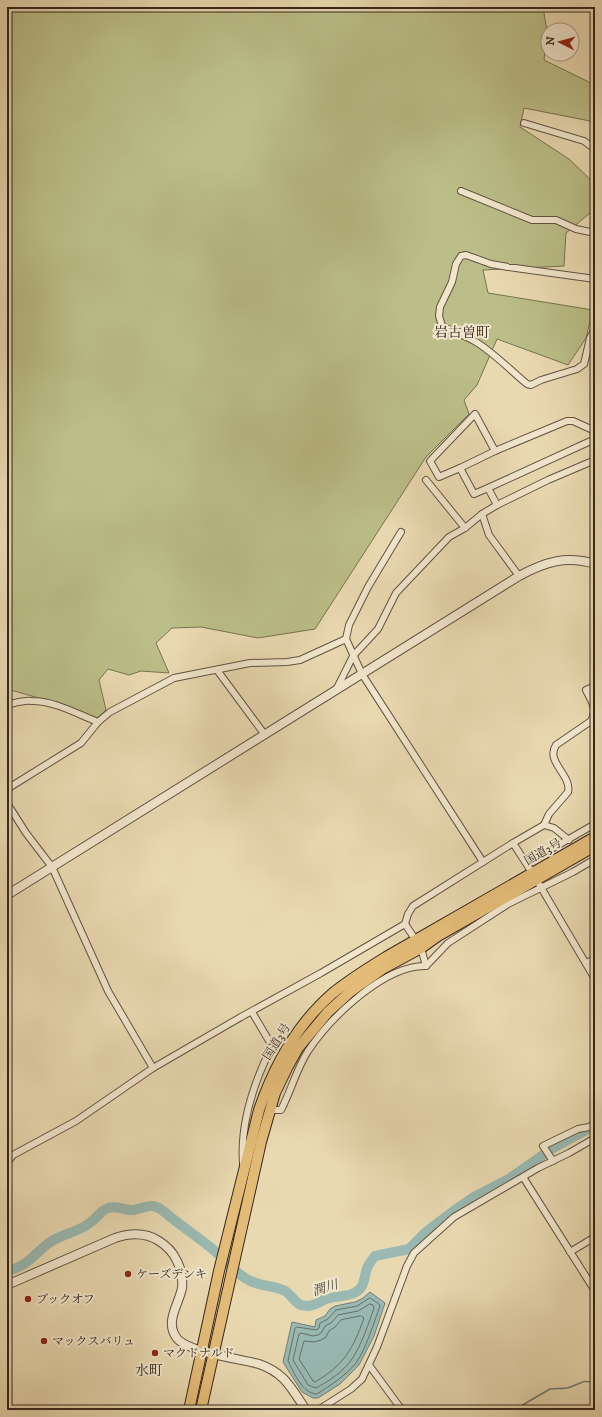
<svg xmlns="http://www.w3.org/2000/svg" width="602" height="1417" font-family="'IM FELL DW Pica','Noto Serif JP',serif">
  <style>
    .green { fill: #bbbe88; stroke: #787253 }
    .water { fill: #99b9b2; stroke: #717e77 }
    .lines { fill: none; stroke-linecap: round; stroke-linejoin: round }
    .shore { stroke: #677068; stroke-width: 1 }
    .stream { stroke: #717e77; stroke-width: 1.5 }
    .river { stroke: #99b9b2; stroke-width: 10 }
    .minor-casing { stroke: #625343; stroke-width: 8 }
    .tertiary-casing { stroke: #625343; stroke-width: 10 }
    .trunk-casing { stroke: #35261e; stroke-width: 12 }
    .minor { stroke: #f1e6cc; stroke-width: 6 }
    .tertiary { stroke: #f1e6cc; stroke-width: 8 }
    .trunk { stroke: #e4bc78; stroke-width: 10 }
    .poi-dot { fill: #8f2418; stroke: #f1e6cc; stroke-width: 1.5 }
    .labels { text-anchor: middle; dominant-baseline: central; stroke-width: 4; stroke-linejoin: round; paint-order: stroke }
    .street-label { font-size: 12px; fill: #35261e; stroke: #f1e6cc }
    .poi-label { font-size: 12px; fill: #35261e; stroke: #f1e6cc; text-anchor: start }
    .water-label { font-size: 13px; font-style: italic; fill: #4e4b43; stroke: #f1e6cc }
    .quarter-label { font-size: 14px; fill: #35261e; stroke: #f1e6cc }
  </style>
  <rect width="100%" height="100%" fill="#e9d9b1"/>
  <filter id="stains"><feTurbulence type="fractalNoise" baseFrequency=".005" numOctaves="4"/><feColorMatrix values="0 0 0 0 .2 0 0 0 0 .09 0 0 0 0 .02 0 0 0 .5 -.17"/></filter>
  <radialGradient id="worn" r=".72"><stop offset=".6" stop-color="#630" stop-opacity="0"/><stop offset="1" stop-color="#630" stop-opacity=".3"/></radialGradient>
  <!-- green -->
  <path class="green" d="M7,7H543L547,31L544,60L595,85V122L524,108L520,127L569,159L595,184V209L566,233L564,266L483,270L488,293L593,310L586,338L568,365L497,339L477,385L464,400L469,414L426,457L315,629L258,638L201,627L172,628L156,643L169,673L141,671L129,675L108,669L99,680L106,710L97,718L60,704L7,689Z"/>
  <!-- water -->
  <path class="water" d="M370,1292L385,1303L374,1336L359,1365L340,1384L318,1398H313L302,1392L283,1362L292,1322L315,1327L316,1320L325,1316L330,1309L335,1306L355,1302L363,1298Z"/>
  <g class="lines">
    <!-- shore -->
    <g class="shore">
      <path d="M370,1298L379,1304L380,1306C374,1322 366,1349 356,1363C345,1376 331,1385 317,1394C302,1394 294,1372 288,1361L295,1328L297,1327L316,1330L319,1328L320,1323L328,1319L336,1310L357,1306Z"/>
      <path d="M370,1304L373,1305L374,1308C368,1325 362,1344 352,1359C343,1372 329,1381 316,1388L308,1385L293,1360L299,1334L301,1333L313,1336L318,1335L322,1332L325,1326L331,1323L338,1315L358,1311Z"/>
      <path d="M361,1316L364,1318C353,1349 344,1365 315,1382L313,1381L299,1359L304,1341L314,1342L321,1340L326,1337L329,1331L335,1327L341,1320Z"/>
    </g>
    <!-- stream -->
    <path class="stream" d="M514,1410L550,1389C556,1388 561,1389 567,1388C577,1386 585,1377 595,1384"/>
    <!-- river -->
    <path class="river" d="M7,1271C28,1266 33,1255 49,1243C62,1233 81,1232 92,1221C98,1217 101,1210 108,1208C116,1205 124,1210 132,1210C139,1210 146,1205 153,1206C161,1207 166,1214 173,1219C187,1230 202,1240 216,1252C226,1261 234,1271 245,1278C260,1288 272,1284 285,1291C291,1294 295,1303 301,1305C311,1308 317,1303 326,1299C338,1295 355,1298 362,1286C365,1280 365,1272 368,1266C370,1262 373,1259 375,1256L409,1249L426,1232L455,1210L474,1197L509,1179L553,1148L595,1125"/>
    <defs>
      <g id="minor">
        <path d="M524,123L584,141L595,149"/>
        <path d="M461,191L532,220H556L576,229L595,233"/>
        <path d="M595,279L508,267L491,264L466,255L461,256L456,264L452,282L440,307L439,316L442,326C453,332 465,335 476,342C494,353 510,370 527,384L531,385L541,380L577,369L584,364L590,338L595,329"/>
        <path d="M460,468L439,477L430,461L475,414L495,451"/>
        <path d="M426,480L465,528"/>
        <path d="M488,488L595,439"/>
        <path d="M497,505L488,488L474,494L460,468L495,451L567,421H573L595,431"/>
        <path d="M482,514L489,535L519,576"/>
        <path d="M346,639L349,625L368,587L401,532"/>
        <path d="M217,670L265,735"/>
        <path d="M336,690L353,656L378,629L396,593L449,537L465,528L482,514L497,505L548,480L595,460"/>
        <path d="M7,705C15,703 23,700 32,701C55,701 77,714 98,722"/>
        <path d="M7,789L81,743L98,722L110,712L174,678L250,663L287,662L300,660L346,639L362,674L483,862"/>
        <path d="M7,803L26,833L52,867L108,991L153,1068"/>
        <path d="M544,825L554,828L569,840"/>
        <path d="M513,843L533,874"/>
        <path d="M527,863L595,824"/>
        <path d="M539,884L595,979"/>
        <path d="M405,924L421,948L426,966"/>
        <path d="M586,963L595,959"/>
        <path d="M269,1110H281C291,1091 296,1070 308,1051C330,1018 384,965 426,966L448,943L508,904L573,872L595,859"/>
        <path d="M553,1161L543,1146L578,1129L589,1127L595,1123"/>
        <path d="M7,1163L13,1155L76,1121L153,1068L241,1017L321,973L405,924L408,914L413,906L513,843L544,825L549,814L568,792C572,775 545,762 556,745L591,721C598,709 591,701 586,690L595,686"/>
        <path d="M243,1163C240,1123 254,1082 272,1046L252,1012"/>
        <path d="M523,1177L595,1291"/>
        <path d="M570,1252L595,1237"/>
        <path d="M369,1365L402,1410"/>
        <path d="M318,1410L351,1389L362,1379L377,1347L407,1266L414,1253L454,1217L538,1168L569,1153L595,1138"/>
      </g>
      <g id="tertiary">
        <path d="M7,895L519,576C545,562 566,555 595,564"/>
        <path d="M7,1285L115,1238C130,1233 145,1232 159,1241C167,1246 173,1252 177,1261C181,1269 183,1279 182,1288C179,1304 165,1321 176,1337C185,1352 241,1359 259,1364C285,1373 291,1388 306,1410"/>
      </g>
      <g id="trunk">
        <path d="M189,1410L219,1271L259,1110C274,1066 297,1024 333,993C349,980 368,968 386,957L595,837"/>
        <path d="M201,1410L261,1142L275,1093L288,1066L298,1048L328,1012L350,992L384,968L421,948L438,936L595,846"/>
      </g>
    </defs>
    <!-- minor casing -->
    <use href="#minor" class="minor-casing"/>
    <!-- tertiary casing -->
    <use href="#tertiary" class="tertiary-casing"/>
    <!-- trunk casing -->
    <use href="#trunk" class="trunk-casing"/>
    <!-- minor -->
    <use href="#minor" class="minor"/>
    <!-- tertiary -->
    <use href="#tertiary" class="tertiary"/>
    <!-- trunk -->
    <use href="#trunk" class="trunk"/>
  </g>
  <!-- markers -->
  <g class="poi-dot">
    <circle cx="128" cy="1274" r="4"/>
    <circle cx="28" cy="1299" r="4"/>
    <circle cx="44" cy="1341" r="4"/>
    <circle cx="155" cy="1353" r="4"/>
  </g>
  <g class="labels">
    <!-- street labels -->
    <g class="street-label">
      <text transform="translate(543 852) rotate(-30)">国道3号</text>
      <text transform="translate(277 1042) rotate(-58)">国道3号</text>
    </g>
    <!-- poi labels -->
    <g class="poi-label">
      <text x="136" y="1274">ケーズデンキ</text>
      <text x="36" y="1299">ブックオフ</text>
      <text x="52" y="1341">マックスバリュ</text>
      <text x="163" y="1353">マクドナルド</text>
    </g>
    <!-- water labels -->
    <g class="water-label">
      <text transform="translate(325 1288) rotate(-17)">潤川</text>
    </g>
    <!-- quarter labels -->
    <g class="quarter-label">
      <text x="462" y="333">岩古曽町</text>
      <text x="149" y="1371">水町</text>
    </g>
  </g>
  <!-- margin -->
  <rect width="602" height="1417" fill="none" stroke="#e9d9b1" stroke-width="24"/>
  <rect x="8" y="8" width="586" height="1401" fill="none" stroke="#35261e" stroke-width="2"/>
  <rect x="12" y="12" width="578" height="1393" fill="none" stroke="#35261e"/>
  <!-- north arrow -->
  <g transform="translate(560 42) rotate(276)"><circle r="19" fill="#f1e6cc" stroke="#a69986"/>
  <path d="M0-3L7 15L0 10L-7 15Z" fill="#8f2418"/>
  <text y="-6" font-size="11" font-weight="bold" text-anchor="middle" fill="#35261e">N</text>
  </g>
  <rect width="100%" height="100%" filter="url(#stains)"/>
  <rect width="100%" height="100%" fill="url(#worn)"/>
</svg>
